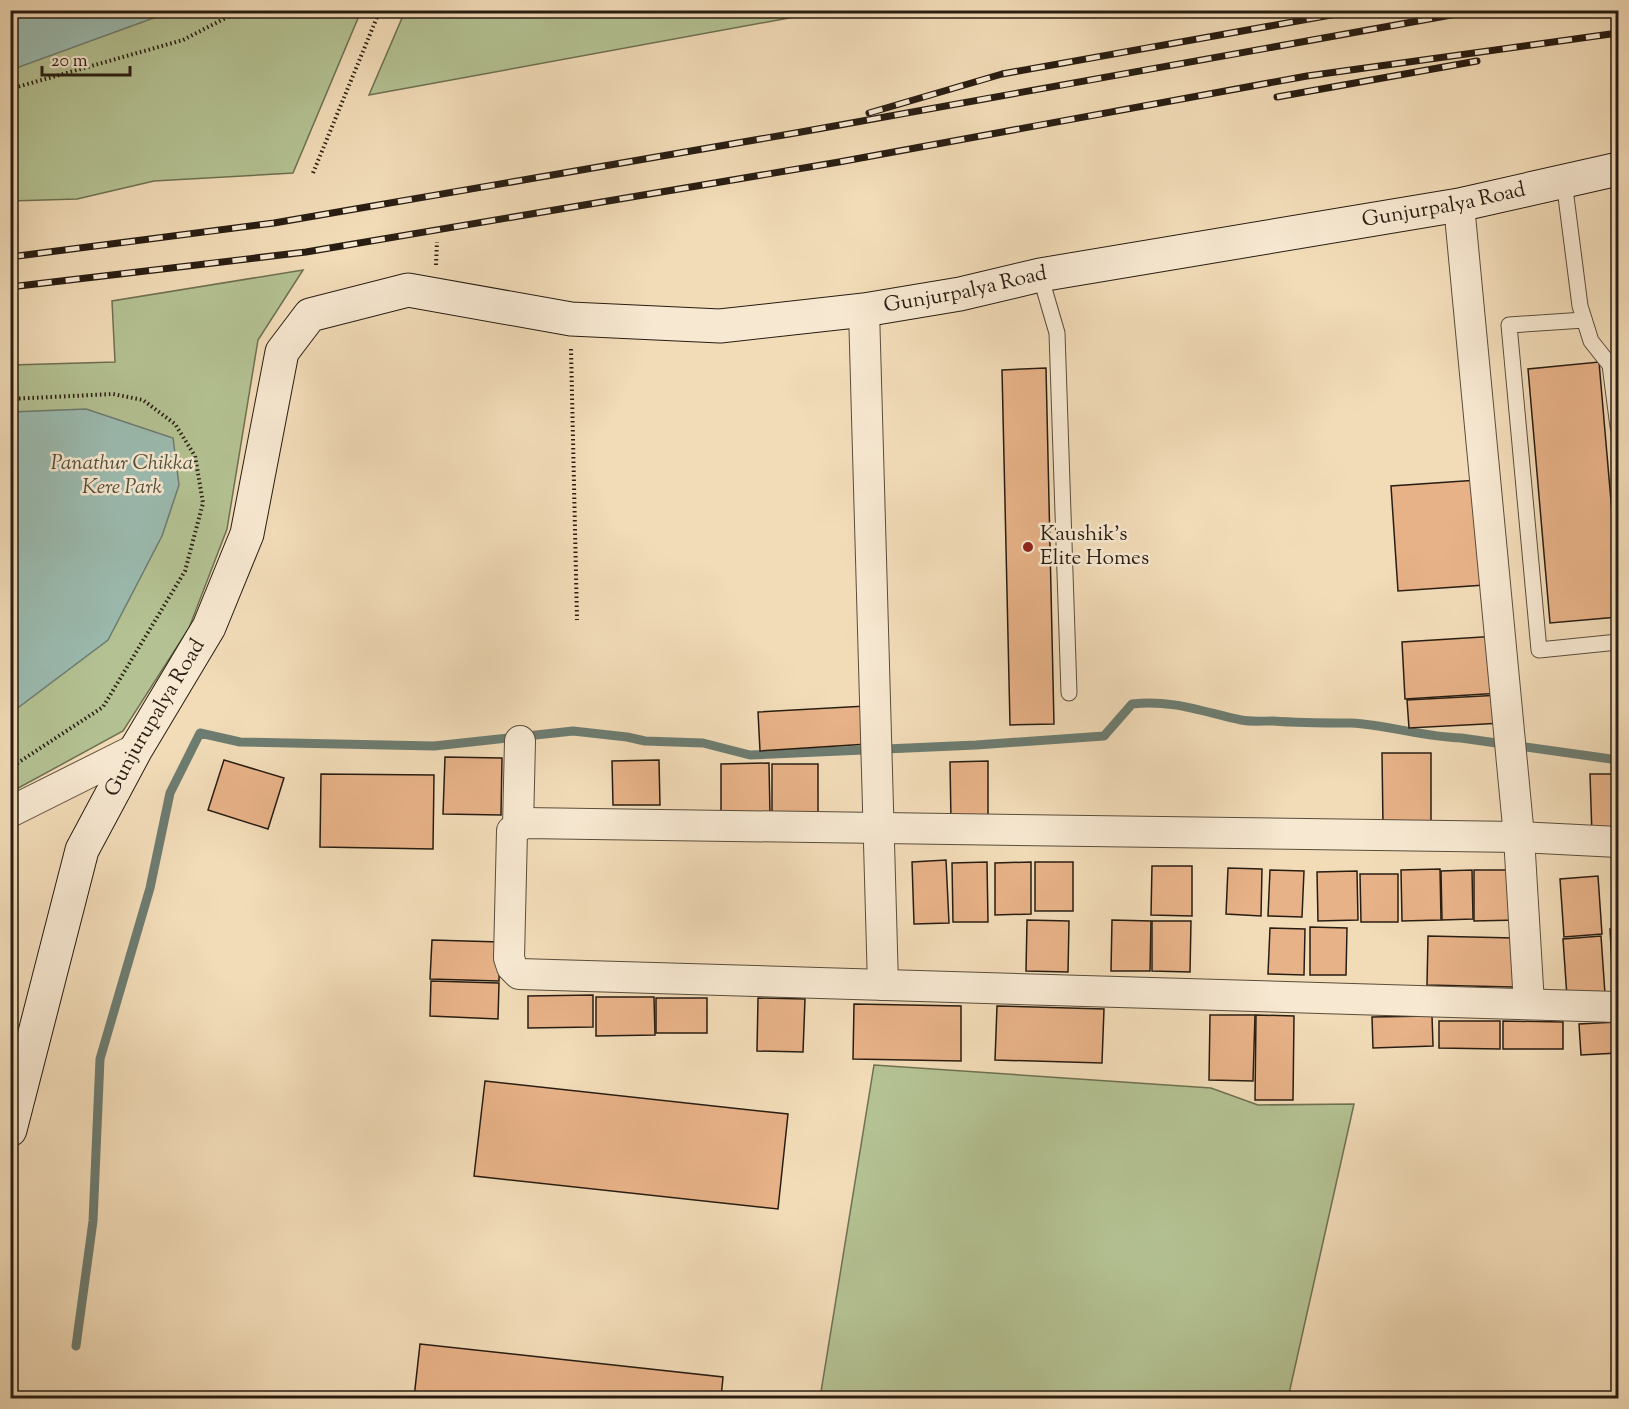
<svg xmlns="http://www.w3.org/2000/svg" width="1629" height="1409" font-family="'Sorts Mill Goudy',serif">
  <style>
    .green { fill: #b4c293; stroke: #6e7052; stroke-width: 1.5 }
    .water { fill: #9bbbb0; stroke: #6d7c71; stroke-width: 1.5 }
    .lines { fill: none; stroke-linecap: round; stroke-linejoin: round }
    .stream { stroke: #6d7c71; stroke-width: 9 }
    .building { fill: #e8b288; stroke: #281d12; stroke-width: 1.5 }
    .lane-casing { stroke: #5a4d3c; stroke-width: 17 }
    .street-casing { stroke: #5a4d3c; stroke-width: 32 }
    .secondary-casing { stroke: #281d12; stroke-width: 35 }
    .path { stroke: #281d12; stroke-width: 4; stroke-dasharray: 1.5 3; stroke-linecap: butt }
    .lane { stroke: #f7e8d1; stroke-width: 15 }
    .street { stroke: #f7e8d1; stroke-width: 30 }
    .secondary { stroke: #f7e8d1; stroke-width: 33 }
    .rail-casing { stroke: #281d12; stroke-width: 7 }
    .rail { stroke: #f7e8d1; stroke-width: 4.5; stroke-dasharray: 14; stroke-linecap: butt }
    .poi-dot { fill: #8f2418; stroke: #f7e8d1; stroke-width: 2 }
    .labels { text-anchor: middle; dominant-baseline: central; stroke-width: 5; stroke-linejoin: round; paint-order: stroke }
    .street-label { font-size: 21px; fill: #281d12; stroke: #f7e8d1 }
    .park-label { font-size: 21px; font-style: italic; fill: #524f39; stroke: #f7e8d1 }
    .poi-label { font-size: 21px; fill: #281d12; stroke: #f7e8d1; text-anchor: start }
  </style>
  <rect width="100%" height="100%" fill="#f2dcb8"/>
  <filter id="stains"><feTurbulence type="fractalNoise" baseFrequency=".00333" numOctaves="4"/><feColorMatrix values="0 0 0 0 .2 0 0 0 0 .09 0 0 0 0 .02 0 0 0 .5 -.17"/></filter>
  <radialGradient id="worn" r=".72"><stop offset=".6" stop-color="#630" stop-opacity="0"/><stop offset="1" stop-color="#630" stop-opacity=".3"/></radialGradient>
  <!-- green -->
  <g class="green">
    <path d="M10,11H361L293,173L154,181L77,199L11,201Z"/>
    <path d="M405,11V10L827,11L369,95Z"/>
    <path d="M303,270L258,340L227,529L189,628L123,731L11,792V365L115,362L112,301Z"/>
    <path d="M874,1065L1211,1088L1258,1105L1354,1104L1288,1398H820Z"/>
  </g>
  <!-- water -->
  <g class="water">
    <path d="M11,10H173V11L11,70Z"/>
    <path d="M86,409L173,438L179,485L162,536L108,640L11,713V412Z"/>
  </g>
  <g class="lines">
    <!-- stream -->
    <path class="stream" d="M76,1346L93,1221L100,1059L150,888L170,793L200,733L240,742L434,746L573,731L627,737L645,741L703,743L750,755L976,745L1104,736L1132,704C1170,699 1204,712 1241,720C1251,722 1262,721 1273,721C1299,723 1325,723 1351,723C1388,725 1424,737 1461,738L1618,760"/>
  </g>
  <!-- building -->
  <g class="building">
    <path d="M1599,362L1618,582V617L1550,623L1528,369Z"/>
    <path d="M1046,368L1054,724L1010,725L1002,370Z"/>
    <path d="M1478,480L1485,585L1398,591L1391,486Z"/>
    <path d="M1498,636L1501,693L1405,699L1402,642Z"/>
    <path d="M1501,695L1503,723L1409,728L1407,700Z"/>
    <path d="M866,706L868,744L760,751L758,712Z"/>
    <path d="M1382,753H1431V826H1383Z"/>
    <path d="M445,757L502,758L501,815L443,814Z"/>
    <path d="M224,760L284,778L268,829L208,810Z"/>
    <path d="M659,760L660,805H613L612,761Z"/>
    <path d="M988,761V822H951L950,762Z"/>
    <path d="M769,763L770,816H721V764Z"/>
    <rect x="772" y="764" width="46" height="51"/>
    <path d="M321,774L434,775L433,849L320,847Z"/>
    <path d="M1590,774H1618V836H1592Z"/>
    <path d="M946,860L949,923L914,924L912,862Z"/>
    <path d="M987,862L988,922H953L952,863Z"/>
    <path d="M1031,862V914L995,915V863Z"/>
    <rect x="1035" y="862" width="38" height="49"/>
    <path d="M1152,866H1192V916L1151,915Z"/>
    <path d="M1228,868L1262,869L1261,916L1226,914Z"/>
    <path d="M1440,869L1441,920L1402,921L1401,870Z"/>
    <path d="M1270,870L1304,871L1302,917L1268,916Z"/>
    <path d="M1472,870L1473,919L1442,920L1441,871Z"/>
    <path d="M1474,870H1518V920L1474,921Z"/>
    <path d="M1357,871L1358,920L1318,921L1317,872Z"/>
    <path d="M1360,874H1398V922H1361Z"/>
    <path d="M1598,876L1602,934L1564,937L1560,879Z"/>
    <path d="M1027,920L1069,921L1068,972L1026,971Z"/>
    <path d="M1112,920L1151,921L1150,971H1111Z"/>
    <path d="M1152,921H1191L1190,972L1152,971Z"/>
    <path d="M1310,927L1347,928L1346,975H1310Z"/>
    <path d="M1270,928L1305,929L1304,975L1268,974Z"/>
    <path d="M1610,929H1618V983H1613Z"/>
    <path d="M1428,936L1514,938L1513,987L1427,985Z"/>
    <path d="M1601,936L1605,994L1567,997L1563,939Z"/>
    <path d="M432,940L500,942L499,981L430,979Z"/>
    <path d="M431,981L499,983L498,1019L430,1016Z"/>
    <path d="M593,995V1027L528,1028V996Z"/>
    <path d="M596,997H654L655,1035L596,1036Z"/>
    <rect x="656" y="998" width="51" height="35"/>
    <path d="M758,998L805,999L803,1052L757,1051Z"/>
    <path d="M854,1004L961,1006V1061L853,1059Z"/>
    <path d="M997,1006L1104,1009L1102,1063L995,1060Z"/>
    <path d="M1210,1015H1255L1253,1081L1209,1080Z"/>
    <path d="M1256,1015L1294,1016L1293,1100H1255Z"/>
    <path d="M1432,1016L1433,1046L1373,1048L1372,1017Z"/>
    <path d="M1439,1021H1500V1049L1439,1048Z"/>
    <path d="M1503,1021L1563,1022V1049H1503Z"/>
    <path d="M1618,1022V1053L1581,1055L1579,1024Z"/>
    <path d="M485,1081L788,1114L778,1209L474,1176Z"/>
    <path d="M420,1344L723,1377L721,1398H414Z"/>
  </g>
  <g class="lines">
    <defs>
      <g id="lane">
        <path d="M1564,181L1580,306L1591,341L1610,365L1618,427"/>
        <path d="M1040,275L1057,333L1069,693"/>
        <path d="M1584,320L1509,325L1539,650L1618,642"/>
      </g>
      <g id="street">
        <path d="M1459,205L1519,837L1529,1004"/>
        <path d="M864,310L883,985"/>
        <path d="M10,812L136,749"/>
        <path d="M518,826L520,741"/>
        <path d="M1618,842L1519,837L524,823L512,831L509,958L512,967L519,974L1618,1007"/>
      </g>
      <g id="secondary">
        <path id="s1" d="M10,1130L82,850L136,749L209,627L247,534L282,352L310,315L408,290L571,319L720,326L864,310L960,294L1040,275L1459,205L1618,169"/>
      </g>
    </defs>
    <!-- lane casing -->
    <use href="#lane" class="lane-casing"/>
    <!-- street casing -->
    <use href="#street" class="street-casing"/>
    <!-- secondary casing -->
    <use href="#secondary" class="secondary-casing"/>
    <!-- path -->
    <g class="path">
      <path d="M10,89L183,40L241,10"/>
      <path d="M313,173L380,10"/>
      <path d="M436,265L437,242"/>
      <path d="M571,349L577,620"/>
      <path d="M10,399L113,394L143,400L175,424L195,456L203,503L185,571L103,707L10,768"/>
    </g>
    <!-- lane -->
    <use href="#lane" class="lane"/>
    <!-- street -->
    <use href="#street" class="street"/>
    <!-- secondary -->
    <use href="#secondary" class="secondary"/>
    <defs>
      <g id="rail">
        <path d="M1277,97L1477,61"/>
        <path d="M869,113L1002,74L1359,10"/>
        <path d="M10,257L274,223L801,132L1479,10"/>
        <path d="M10,287L306,252L839,162L1307,76L1618,33"/>
      </g>
    </defs>
    <!-- rail casing -->
    <use href="#rail" class="rail-casing"/>
    <!-- rail -->
    <use href="#rail" class="rail"/>
  </g>
  <!-- markers -->
  <circle class="poi-dot" cx="1028" cy="547" r="6"/>
  <g class="labels">
    <!-- street labels -->
    <g class="street-label">
      <text stroke="none"><textPath href="#s1" startOffset="2028">Gunjurpalya Road</textPath></text>
      <text stroke="none"><textPath href="#s1" startOffset="1542">Gunjurpalya Road</textPath></text>
      <text stroke="none"><textPath href="#s1" startOffset="440">Gunjurupalya Road</textPath></text>
    </g>
    <!-- park labels -->
    <g class="park-label">
      <text x="122" y="464">Panathur Chikka<tspan x="122" dy="24">Kere Park</tspan></text>
    </g>
    <!-- poi labels -->
    <g class="poi-label">
      <text x="1040" y="535">Kaushik's<tspan x="1040" dy="24">Elite Homes</tspan></text>
    </g>
  </g>
  <!-- margin -->
  <rect width="1629" height="1409" fill="none" stroke="#f2dcb8" stroke-width="36"/>
  <rect x="12" y="12" width="1605" height="1385" fill="none" stroke="#281d12" stroke-width="3"/>
  <rect x="18" y="18" width="1593" height="1373" fill="none" stroke="#281d12" stroke-width="1.5"/>
  <!-- scale -->
  <path d="M42 66v9h88v-9" fill="none" stroke="#281d12" stroke-width="3"/>
  <text x="51" y="66" font-size="18" fill="#281d12" stroke="#f7e8d1" stroke-width="4.5" paint-order="stroke">20 m</text>
  <rect width="100%" height="100%" filter="url(#stains)"/>
  <rect width="100%" height="100%" fill="url(#worn)"/>
</svg>
